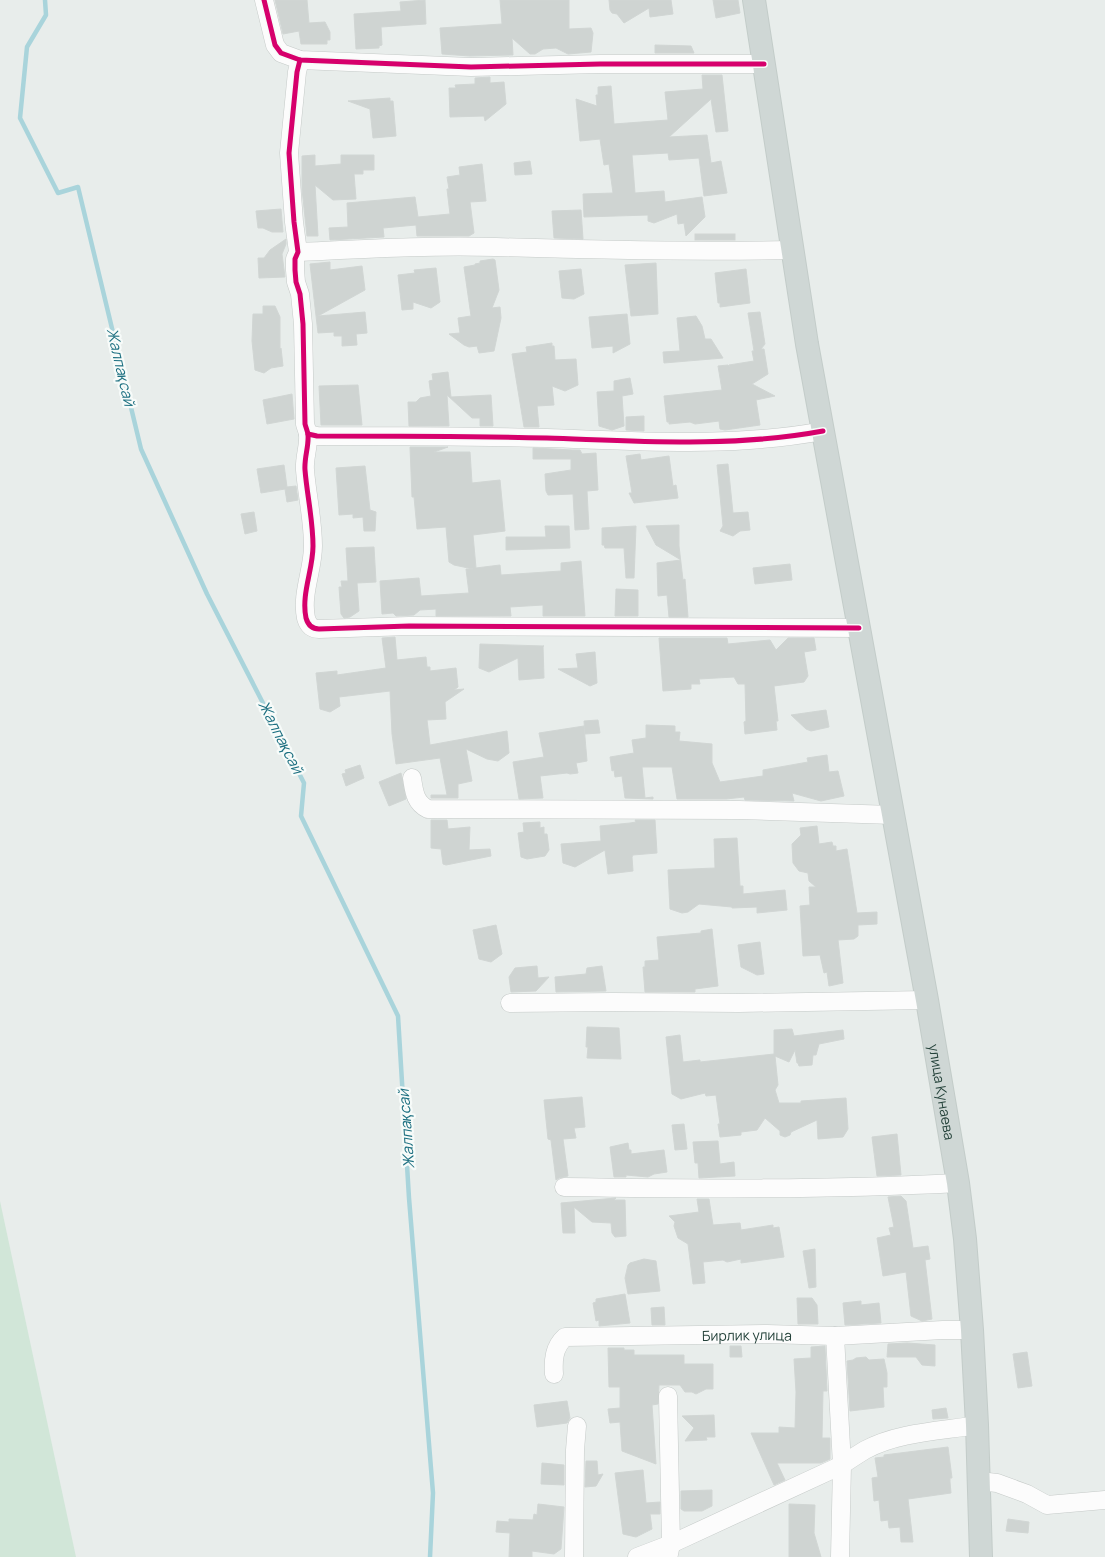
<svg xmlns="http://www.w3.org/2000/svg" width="1105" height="1557" font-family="Manrope,sans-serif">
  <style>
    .green { fill: #d1e6d8 }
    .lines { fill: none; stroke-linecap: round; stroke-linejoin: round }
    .stream { stroke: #a9d4db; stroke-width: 4.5 }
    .building { fill: #cfd4d2; stroke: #d1d6d4 }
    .minor-casing { stroke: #c5cac8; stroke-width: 19 }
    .major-casing { stroke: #c3ccc9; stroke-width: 24 }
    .minor { stroke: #fcfcfc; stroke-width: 18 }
    .major { stroke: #cfd7d5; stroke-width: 22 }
    .cycleway-casing { stroke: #f7fbf9; stroke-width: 8 }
    .cycleway { stroke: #d6006c; stroke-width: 5 }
    .labels { text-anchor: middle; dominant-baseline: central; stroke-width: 4.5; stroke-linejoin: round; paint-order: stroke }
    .street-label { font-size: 14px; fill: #24423a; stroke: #f7fbf9 }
    .water-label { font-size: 15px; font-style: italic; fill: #1c6f80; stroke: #f7fbf9 }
  </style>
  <rect width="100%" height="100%" fill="#e8edeb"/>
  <!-- green -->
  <path class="green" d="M0,1201L76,1557H0Z"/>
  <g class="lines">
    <!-- stream -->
    <path class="stream" d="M45,0L46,15L27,47L20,118L58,193L78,187L141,449L207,594L304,783L301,816L398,1016L409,1198L433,1493L430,1557"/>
  </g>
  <!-- building -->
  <g class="building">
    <path d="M275,0H307L309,23L325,22L330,32V40H327V44H301L299,31L283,34Z"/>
    <path d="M425,0L426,24L381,27L382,45L379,46V48L356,49L354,14L401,11L400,2Z"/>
    <path d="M500,0H569V29L591,28L593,33L591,52L568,54L556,48L543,49L535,54H530L512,38L513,55L470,56L442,54L440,28L502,24Z"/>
    <path d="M609,0H671L673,14L650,17L649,8L624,23L617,14L612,13L610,10Z"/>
    <path d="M713,0H738L740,13L716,18Z"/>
    <path d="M655,45L691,46L694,53H655Z"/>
    <path d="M702,75H722L728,131L716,132L711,99L669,137L707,135L711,163L721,161L727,193L704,196L699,158L669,160L668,153L632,155L635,193L664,191L665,202L702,197L705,217L686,236L684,223L678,224L677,214L654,223L648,221V215L584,217L583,194L613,193L609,164L604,165L600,139L580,141L576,99L597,106L596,95H598V87L611,86L614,124L668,120L665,92L703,89Z"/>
    <path d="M490,77V83L504,82L506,104L485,121L484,116L450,117L449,88H456L455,85L475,84V78Z"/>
    <path d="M390,98V101H393L396,136L373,138L370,109L348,101Z"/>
    <path d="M315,155V166L341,164V155H374V170H363V174H354L356,199L333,200L315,185L318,236H307L302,189V156Z"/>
    <path d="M530,161L532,174L515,175L514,163Z"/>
    <path d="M482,164L486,201L470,202L474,233L469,236H417L416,225L383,228L384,237L330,240L329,228L348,227L347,203L415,197L418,217L450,214L447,189H449L447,177L460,175L459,167Z"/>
    <path d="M281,209L283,232H272L263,228H258L256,211Z"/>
    <path d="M581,210L583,239L554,238L552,211Z"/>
    <rect x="695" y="234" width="40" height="6"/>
    <path d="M286,239V244L282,254L285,277L259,278L258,258H264L270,250Z"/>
    <path d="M493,259L495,260L499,290L492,308L500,307L501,318L494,351L479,353L477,346L469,347L464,345L449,334L460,333L458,318L471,316L464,267L475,265V264L480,263V261Z"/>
    <path d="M330,262V270L362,266L365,290L318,316L365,312L367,333L356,334L357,345L342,346V336H334V332L318,333L310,264Z"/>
    <path d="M656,263L658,314L631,316L625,265Z"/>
    <path d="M436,268L440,302L431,308L413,302V309L402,310L398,275L415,273L414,270Z"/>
    <path d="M581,269L584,294L574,299L562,298L559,271Z"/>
    <path d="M746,269L750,303L720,307V303H718L715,273Z"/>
    <path d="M263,306H275L280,317V349L281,348L283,366L271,368L264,373L255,370L252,341L253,314H263Z"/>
    <path d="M760,312L765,344L761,349H764L768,374L752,384L775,396L756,400L760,425L725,430L720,429L719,421L695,424L690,422L669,424V422H667L664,396L722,390L718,366L728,365L730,367L729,365L754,361L752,351H754L748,313Z"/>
    <path d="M627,314L630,344L613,353V346L592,348L589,317Z"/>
    <path d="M696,316L702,326L705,339H711L723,358L664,363L663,352L680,351L677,318Z"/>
    <path d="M552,343V346H554L555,360L576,359L578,385L565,391L552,386L554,405L537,406L539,427H524L512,354L527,352L526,347Z"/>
    <path d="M448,372L451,397L491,395L493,426H480V418H472L447,395L449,426H409L408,402H416L420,398L431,396L429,381L433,380L432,374Z"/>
    <path d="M630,378L633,394L622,396L624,426L612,430L599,426L597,392L614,391V381Z"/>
    <path d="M358,385L362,425H321L319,386Z"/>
    <path d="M292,394L294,419L267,424L263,400Z"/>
    <path d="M644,416V431L626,430V417Z"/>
    <path d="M410,447H448L434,452H470L472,483L500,480L505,531L473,535L476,568L500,565L501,575L561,571V563L581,561L585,616H543V605L510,607L511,616H436V609L420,610L414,615L396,616L393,613L382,614L380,581L419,578L421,596L469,593L466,569H473L454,565L449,562L446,527L417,529L414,497H412Z"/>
    <path d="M533,448L572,450H580L582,454L596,453L598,490L587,491L589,529L575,530L573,494L548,495L546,491L545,474L571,470V459H533Z"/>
    <path d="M640,454L641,460L669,456L673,486L676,485L678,498L634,503L629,493H632L626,456Z"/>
    <path d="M728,464L733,513L748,512L750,530L740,531L733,536L720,531L723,526L717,465Z"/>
    <path d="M284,465L287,487L296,486L298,500L287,502L285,489L261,493L257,469Z"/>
    <path d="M365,466L370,510L376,512L375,531H364L363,517L353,518V514L339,515L336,468Z"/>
    <path d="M254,512L257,531L245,534L241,514Z"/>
    <path d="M679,525V546L683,580L685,579L688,617H669L667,595L658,596L657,563L681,560L656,545L646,526Z"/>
    <path d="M545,526H569L570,548L506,550V537H546Z"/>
    <path d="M636,526L634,578H626L624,548H605L604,545H602V528Z"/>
    <path d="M374,547L376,582L357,583L359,611L350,617L344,618L341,614L339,587H342L341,581H348L346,548Z"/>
    <path d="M790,564L792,580L755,584L753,568Z"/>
    <path d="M616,589L638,590V616H615Z"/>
    <path d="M395,637L397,660L426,657L427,667H430V671L456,668L458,687L454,690L464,689L445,702L446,719L427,720L430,745L507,731L509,753L498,761L487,759L466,749L472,781L458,784V798H431V795H447L440,758L396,764L392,734L390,691L339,697L340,706L330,712L320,709L316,673L337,671V675L386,668L382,638Z"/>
    <path d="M659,638H727L728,644L770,640L776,650L788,638H814L816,650L804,652L808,676L804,682L774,686L778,721H776L777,730L745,734L744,722L746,721L745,684H738L734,677L699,679L700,684H691V689L663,691Z"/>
    <path d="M480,644L544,646H543L544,678L519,680L518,658L489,672L479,668Z"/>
    <path d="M595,652L597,683L590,686L558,669L578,668L576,654Z"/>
    <path d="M826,710L829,727L811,731L806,729L791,715Z"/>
    <path d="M598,720L600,733L585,734L584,721Z"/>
    <path d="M646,725L675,726V732H680L679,741L712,744V763L720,782L763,776V770L808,762L807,758L827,755L829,772L838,771L844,796L821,801L792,793L794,801L745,800L744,797L726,799H677L672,767H642L645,798L653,797V799L625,798L622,776L615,777L614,770L612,771L610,757L634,753L632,740L646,738Z"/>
    <path d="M584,726L587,761L576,763L578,773L570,774L567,773L540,776L543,798L519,799L513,762L544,757L539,733Z"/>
    <path d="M360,765L364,778L346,786L342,774L346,773L345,770Z"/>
    <path d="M401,773L406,799L389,806L379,782Z"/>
    <path d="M431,820H447L448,829L470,827L469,850L490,849L491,856L446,865L443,864L441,849L431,848Z"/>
    <path d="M635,820H655L657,853L633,855L632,857L633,871L608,874L605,850L575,867L563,863L561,844L601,841L600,826L630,823L636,822Z"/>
    <path d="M540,822V828L544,827V834H547L549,850L545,856L527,859L521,857L518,833L524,832L523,823Z"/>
    <path d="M817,826L819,844L832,842L833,846H836V851L847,849L857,913L877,912V924L858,925V936L854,939L838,940L843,983L829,986L827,972L824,973L820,955L803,956L800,906L810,905L809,887H816L809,881L808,873L799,871L793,863L792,844L801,835L800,828Z"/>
    <path d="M737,838L740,886H743V894L785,890L787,910L757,913V907L732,908V907L699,904L688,912L682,913L670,909L668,870L715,868L714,839Z"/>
    <path d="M496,925L502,954L491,962L479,959L473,930Z"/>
    <path d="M712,929L718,986L695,989V992H645L643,967H645V961L659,960L657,937L701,933V931Z"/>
    <path d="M760,942L764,974L757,975L741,967L738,945Z"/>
    <path d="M537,966L538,978L549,977L536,991L511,992L509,977L515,968Z"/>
    <path d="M602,966L606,991L556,992L555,977L586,974L587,968Z"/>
    <path d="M587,1027L619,1028L621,1059L587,1058L588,1047H586Z"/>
    <path d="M792,1029L794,1036L843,1030L844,1039L819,1044L816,1055H813L812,1065L799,1066L798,1063H797L795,1050L789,1062L775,1056L778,1085L775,1090L779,1103H801V1101L846,1098L848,1129L843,1137L818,1139L817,1120L791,1132L790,1135L785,1137L780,1135V1131L765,1118L757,1130L741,1132V1135L720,1137L718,1124H720L716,1095L706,1096L705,1093L681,1099L672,1094L666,1037L680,1035L683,1062L700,1060V1062L774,1054V1030Z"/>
    <path d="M582,1097L585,1127L574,1128L576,1138L563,1139L568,1176L559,1178L556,1180L551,1140L548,1139L544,1100Z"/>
    <path d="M684,1124L687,1149L675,1150L672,1125Z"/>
    <path d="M897,1134L901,1175L877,1176L872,1137Z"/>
    <path d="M718,1141L720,1164L734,1162L735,1176L699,1178L698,1163H695L693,1142Z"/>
    <path d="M628,1143L629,1150H631V1154L664,1150L667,1172L654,1174L648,1177L626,1175V1177H614L610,1147Z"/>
    <path d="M901,1196L906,1201L913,1248L928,1246L930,1259L925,1260L932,1319L922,1321L911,1316L906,1272L883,1276L877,1238L891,1235L889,1228L894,1227L888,1197Z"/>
    <path d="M616,1198L614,1200H625L626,1236L615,1237L612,1233L611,1223L592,1222L574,1207L575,1233H563L561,1203Z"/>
    <path d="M697,1199H709L713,1225L740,1223L741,1230L773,1225V1228L779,1227L784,1257L741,1263V1259L727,1262L723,1260L703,1262L705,1283L693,1284L688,1244L678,1238L674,1226L675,1222L669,1216L699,1212Z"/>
    <path d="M815,1249L816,1287L809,1288L803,1251Z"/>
    <path d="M644,1259L656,1261L660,1291L628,1294L625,1278L628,1265L630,1263Z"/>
    <path d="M625,1294L630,1323L599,1326V1320L596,1321L593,1303L596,1302V1299Z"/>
    <path d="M797,1298H812L817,1305L818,1324H798Z"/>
    <path d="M861,1301V1305L879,1303L881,1323L845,1325L843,1303Z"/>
    <path d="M664,1307L665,1325H652L651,1308Z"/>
    <path d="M907,1343L935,1345V1366L922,1365L916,1357H887L888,1344Z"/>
    <path d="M730,1346H741L742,1357H730Z"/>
    <path d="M825,1346L827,1391H823L822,1438H830V1459L821,1463H777L785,1480L774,1485L751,1433H779V1427L795,1428L796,1392L794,1359L811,1358V1347Z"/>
    <path d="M608,1348H624V1350H634V1355H684V1364H713V1389H706L696,1394L692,1392H685L680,1385H659L658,1404L652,1405L656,1464L622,1451L620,1422L610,1423L608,1409L620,1408V1387H609Z"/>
    <path d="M1027,1352L1032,1386L1018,1388L1013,1354Z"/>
    <path d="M866,1357L869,1360L884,1359L887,1373V1387H883L884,1407L850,1411L847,1361L853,1360L856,1358Z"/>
    <path d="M567,1401L570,1418L567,1423L537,1427L534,1405Z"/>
    <path d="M946,1408L948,1418L933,1419L932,1410Z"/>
    <path d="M714,1415L715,1437H706L707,1440L685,1441L694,1428L682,1416Z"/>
    <path d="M948,1447L952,1478H950V1482L951,1493L908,1499L913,1542H901L900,1527L889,1528L888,1520L881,1521L879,1500L874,1501L872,1478L878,1477L875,1458L884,1457V1455Z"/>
    <path d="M586,1461H597L598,1475L603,1474L596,1486L585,1487Z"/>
    <path d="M542,1463L564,1465V1485L541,1484Z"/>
    <path d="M643,1470L646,1503L660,1502V1514H650L652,1529L636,1537L623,1534L615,1473Z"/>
    <path d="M712,1490V1506L702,1511H684L681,1509V1491Z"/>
    <path d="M538,1504L564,1507L561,1549L554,1554L532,1551V1557H509L510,1533L496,1532L497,1521L509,1522V1519L533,1520L534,1514L537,1515Z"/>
    <path d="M789,1504L815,1505L814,1533L821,1557H789Z"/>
    <path d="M1008,1519L1029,1522L1028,1533L1006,1531Z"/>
  </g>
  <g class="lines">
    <defs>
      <g id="minor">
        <path d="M264,0L275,45L281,53L300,60L471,67L600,64H764"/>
        <path d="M300,60L297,72L289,153L294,222L298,252L295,259V270L296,282L300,294L303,324L305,424C306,428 308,432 308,435C309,446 304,458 305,470C307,495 313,520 313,546C313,570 301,594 306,618C308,625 312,629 319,629L409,626L859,628"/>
        <path d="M298,252C364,249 430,245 496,247C594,250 693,252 791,250"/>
        <path d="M308,434L317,436C393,436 471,436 547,438C639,441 732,448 823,431"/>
        <path d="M412,778C414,791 415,803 428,809L739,810L893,815"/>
        <path d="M510,1003L613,1002L739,1003L927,1000"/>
        <path d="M564,1187C696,1189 827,1190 958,1183"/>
        <path d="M835,1336L842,1465L840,1557"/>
        <path id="s1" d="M554,1374C553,1360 554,1347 565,1337L767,1334L835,1336L943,1330H972"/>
        <path d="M668,1396L671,1544L669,1554"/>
        <path d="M979,1481L997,1483L1027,1494L1047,1505L1105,1500"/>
        <path d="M574,1557L575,1450L577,1426"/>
        <path d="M637,1557L671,1544L842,1465C849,1460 857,1455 865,1450C898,1432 941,1431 977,1425"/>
      </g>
      <g id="major">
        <path id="s2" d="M754,0L807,344L927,1000L958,1183L965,1239L972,1330L977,1425L981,1557"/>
      </g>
    </defs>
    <!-- minor casing -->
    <use href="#minor" class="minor-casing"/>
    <!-- major casing -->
    <use href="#major" class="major-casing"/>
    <!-- minor -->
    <use href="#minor" class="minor"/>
    <!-- major -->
    <use href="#major" class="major"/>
    <defs>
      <g id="cycleway">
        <path d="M264,0L275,45L281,53L300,60L471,67L600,64H764"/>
        <path d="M300,60L297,72L289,153L294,222L298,252L295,259V270L296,282L300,294L303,324L305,424C306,428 308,432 308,435C309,446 304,458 305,470C307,495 313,520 313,546C313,570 301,594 306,618C308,625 312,629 319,629L409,626L859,628"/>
        <path d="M308,434L317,436C393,436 471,436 547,438C639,441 732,448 823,431"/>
      </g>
    </defs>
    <!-- cycleway casing -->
    <use href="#cycleway" class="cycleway-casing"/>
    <!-- cycleway -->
    <use href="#cycleway" class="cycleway"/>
  </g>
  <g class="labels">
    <!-- street labels -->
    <g class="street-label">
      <text stroke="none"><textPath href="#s2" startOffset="1108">улица Кунаева</textPath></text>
      <text stroke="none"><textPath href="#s1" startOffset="222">Бирлик улица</textPath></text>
    </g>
    <!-- water labels -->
    <g class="water-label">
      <text transform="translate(121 367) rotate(77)">Жалпақсай</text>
      <text transform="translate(281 737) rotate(63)">Жалпақсай</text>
      <text transform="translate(406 1129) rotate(-94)">Жалпақсай</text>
    </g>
  </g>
</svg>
